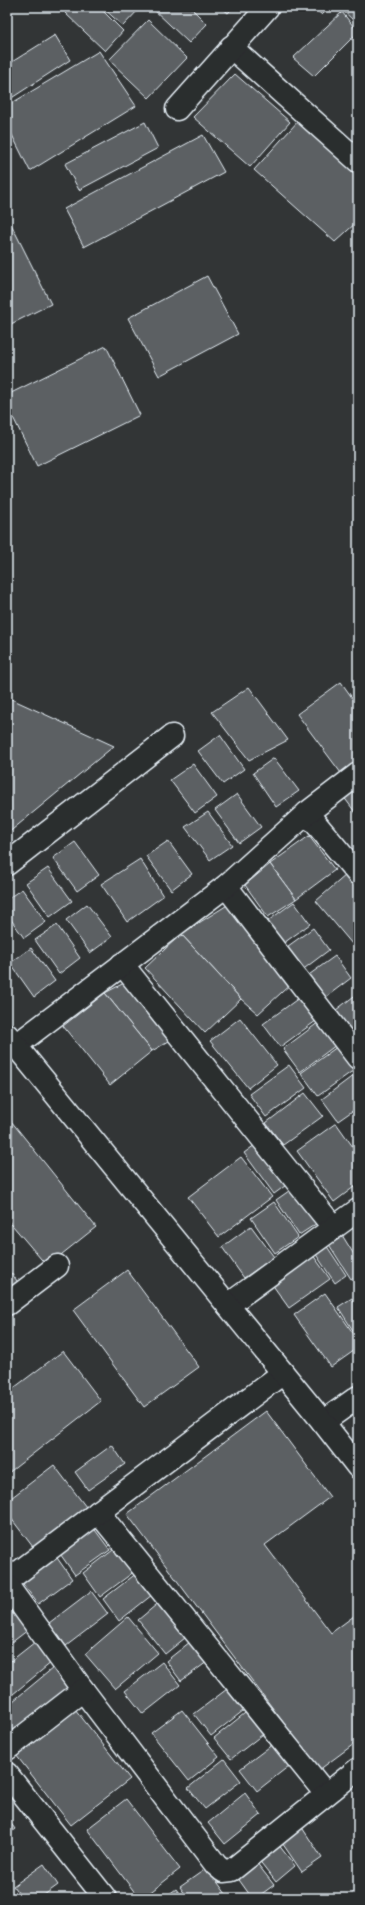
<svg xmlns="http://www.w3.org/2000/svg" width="365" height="1905" font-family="Mali,sans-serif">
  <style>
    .building { fill: #5c6063; stroke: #e8f1f8 }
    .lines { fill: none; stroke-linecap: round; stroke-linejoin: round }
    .street-casing { stroke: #e8f1f8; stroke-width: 25 }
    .secondary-casing { stroke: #e8f1f8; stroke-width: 25 }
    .street { stroke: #2a2d2e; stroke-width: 22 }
    .secondary { stroke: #2a2d2e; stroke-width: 22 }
  </style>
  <rect width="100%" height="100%" fill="#323536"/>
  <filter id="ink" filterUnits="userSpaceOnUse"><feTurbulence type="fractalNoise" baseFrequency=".025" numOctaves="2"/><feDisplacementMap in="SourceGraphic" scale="8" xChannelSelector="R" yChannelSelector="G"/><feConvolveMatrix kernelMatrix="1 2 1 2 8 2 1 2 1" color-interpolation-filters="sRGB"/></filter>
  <g filter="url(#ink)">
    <!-- building -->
    <g class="building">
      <path d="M71,7H99L123,31L105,51L65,13Z"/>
      <path d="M102,7H141L123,26Z"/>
      <path d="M151,7H190L207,24L189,43Z"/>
      <path d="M221,7H234L228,13Z"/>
      <path d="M313,7H330L322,15Z"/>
      <path d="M339,7H358V15L353,20Z"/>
      <path d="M342,12L358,32L314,76L293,58Z"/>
      <path d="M148,20L187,58L149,98L109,60Z"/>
      <path d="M55,35L70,60L10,99L7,94V65Z"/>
      <path d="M99,51L136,106L30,171L7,125V106Z"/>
      <path d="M235,74L290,122L250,167L193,117Z"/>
      <path d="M299,120L358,177V221L335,242L254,170Z"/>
      <path d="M145,122L158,148L79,190L65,164Z"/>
      <path d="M203,135L224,172L84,247L64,209Z"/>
      <path d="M7,216L51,304L7,326Z"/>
      <path d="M207,276L238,334L159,376L128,318Z"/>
      <path d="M106,346L140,415L37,466L7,405V395Z"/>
      <path d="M341,682L358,706V760L341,773L297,714Z"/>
      <path d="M249,687L288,740L249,760L212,712Z"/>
      <path d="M7,697L114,746L7,834Z"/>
      <path d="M220,735L244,769L223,784L198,751Z"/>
      <path d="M274,758L299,791L276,807L253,773Z"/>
      <path d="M193,764L217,797L195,813L170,780Z"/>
      <path d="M358,785V816L343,796Z"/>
      <path d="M237,794L261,827L239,843L215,810Z"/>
      <path d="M208,812L232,845L210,860L185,827Z"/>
      <path d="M309,836L335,870L296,899L270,864Z"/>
      <path d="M168,841L192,874L171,890L146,856Z"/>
      <path d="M75,842L99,875L77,891L53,858Z"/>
      <path d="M140,859L163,896L127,922L101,884Z"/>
      <path d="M270,864L296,899L268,917L245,885Z"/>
      <path d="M48,868L72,901L50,917L26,883Z"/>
      <path d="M346,875L358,888V951L316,901Z"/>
      <path d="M22,889L46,922L24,938L7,914V899Z"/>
      <path d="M294,902L310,924L281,945L265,923Z"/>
      <path d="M87,904L112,937L90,953L66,920Z"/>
      <path d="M229,904L293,982L258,1014L241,999L181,934Z"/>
      <path d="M57,925L80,958L59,974L35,940Z"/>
      <path d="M313,928L329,950L301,971L284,949Z"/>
      <path d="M181,934L241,999L205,1033L145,968Z"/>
      <path d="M31,948L55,981L34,997L10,963Z"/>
      <path d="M335,956L351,978L322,1000L306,977Z"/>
      <path d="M124,983L169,1041L152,1051L105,993Z"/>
      <path d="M105,993L152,1051L110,1085L63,1026Z"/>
      <path d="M358,993V1028L352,1033L336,1010Z"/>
      <path d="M303,995L320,1018L280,1047L263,1024Z"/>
      <path d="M240,1018L277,1065L248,1088L210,1041Z"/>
      <path d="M323,1019L340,1042L300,1072L283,1049Z"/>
      <path d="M341,1044L358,1067L318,1096L301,1073Z"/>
      <path d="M289,1065L306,1088L266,1117L249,1094Z"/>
      <path d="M358,1072V1107L338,1121L322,1099Z"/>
      <path d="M305,1093L323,1116L283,1145L266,1123Z"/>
      <path d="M7,1116L96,1227L47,1266L7,1219Z"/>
      <path d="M336,1123L358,1154V1184L334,1202L297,1151Z"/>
      <path d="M259,1142L289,1183L274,1194L244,1153Z"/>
      <path d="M241,1157L272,1197L219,1237L188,1197Z"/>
      <path d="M296,1186L322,1220L299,1235L276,1200Z"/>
      <path d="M274,1202L298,1237L275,1253L251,1218Z"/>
      <path d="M251,1226L274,1257L244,1278L222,1247Z"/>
      <path d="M342,1235L358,1261V1274L351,1279L328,1243Z"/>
      <path d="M324,1242L346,1275L335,1283L313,1250Z"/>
      <path d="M310,1251L330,1279L289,1308L269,1280Z"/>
      <path d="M7,1268L21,1286L7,1297Z"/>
      <path d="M127,1270L199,1367L144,1407L73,1310Z"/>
      <path d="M325,1293L358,1340V1348L331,1367L294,1315Z"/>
      <path d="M352,1298L358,1308V1338L338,1307Z"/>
      <path d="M63,1351L101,1401L7,1474V1393Z"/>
      <path d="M266,1411L330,1497L265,1545L331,1633L358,1613V1741L319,1770L127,1514Z"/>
      <path d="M112,1445L125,1464L88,1490L75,1472Z"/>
      <path d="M54,1465L86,1507L33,1547L7,1513V1501Z"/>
      <path d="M92,1526L110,1550L75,1575L58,1551Z"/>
      <path d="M117,1547L135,1571L100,1597L83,1573Z"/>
      <path d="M55,1555L72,1579L38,1604L20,1580Z"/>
      <path d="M137,1573L152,1595L119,1621L103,1599Z"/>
      <path d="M91,1591L108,1614L66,1646L49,1623Z"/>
      <path d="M162,1600L190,1634L165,1654L138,1620Z"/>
      <path d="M7,1603L28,1630L7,1646Z"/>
      <path d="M128,1617L158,1653L115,1689L85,1654Z"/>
      <path d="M195,1638L211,1659L181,1681L166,1661Z"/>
      <path d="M35,1642L52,1662L7,1699V1664Z"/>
      <path d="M162,1662L180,1685L143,1714L125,1691Z"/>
      <path d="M53,1668L71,1689L10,1738L7,1734V1706Z"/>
      <path d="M231,1686L248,1707L211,1736L194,1714Z"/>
      <path d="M75,1709L130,1779L71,1825L16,1755Z"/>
      <path d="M250,1709L267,1731L231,1759L214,1738Z"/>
      <path d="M182,1710L219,1757L189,1781L151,1733Z"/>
      <path d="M277,1741L294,1762L257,1791L240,1769Z"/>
      <path d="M224,1759L241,1781L205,1809L188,1788Z"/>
      <path d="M245,1793L261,1815L225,1844L208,1823Z"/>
      <path d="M126,1799L180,1869L143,1898H139L87,1829Z"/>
      <path d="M7,1818L15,1829L7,1835Z"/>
      <path d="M299,1823L322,1858L302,1872L278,1837Z"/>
      <path d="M278,1844L295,1866L276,1882L258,1859Z"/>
      <path d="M256,1862L274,1885L256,1898H252L237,1877Z"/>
      <path d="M44,1864L58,1885L40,1898H22L13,1886Z"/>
      <path d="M207,1868L229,1898H188L180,1887Z"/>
      <path d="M176,1889L183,1898H164Z"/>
    </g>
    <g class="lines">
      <defs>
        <g id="street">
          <path d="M231,47L358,161"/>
          <path d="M177,109L268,7"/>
          <path d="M307,813L358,874"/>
          <path d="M7,864L172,736"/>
          <path d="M226,886L358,1058"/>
          <path d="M122,964L334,1228"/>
          <path d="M15,1046L226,886L307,813L358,774"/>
          <path d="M7,1304L57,1266"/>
          <path d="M228,1305L358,1210"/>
          <path d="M323,1422L358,1397"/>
          <path d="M98,1512L326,1794"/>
          <path d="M7,1581L283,1373"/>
          <path d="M7,1585L83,1690L216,1865L223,1871L232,1870L358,1769"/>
          <path d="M7,1749L83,1690"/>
          <path d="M7,1774L105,1898"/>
        </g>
        <path id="secondary" d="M7,1035L323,1422L358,1467"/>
      </defs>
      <!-- street casing -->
      <use href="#street" class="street-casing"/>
      <!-- secondary casing -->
      <use href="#secondary" class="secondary-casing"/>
      <!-- street -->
      <use href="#street" class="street"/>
      <!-- secondary -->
      <use href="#secondary" class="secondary"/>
    </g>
  </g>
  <!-- margin -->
  <rect width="365" height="1905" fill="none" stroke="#2a2d2e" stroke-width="24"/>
  <rect x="12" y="12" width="341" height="1881" fill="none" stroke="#e8f1f8" stroke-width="1.5" filter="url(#ink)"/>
</svg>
